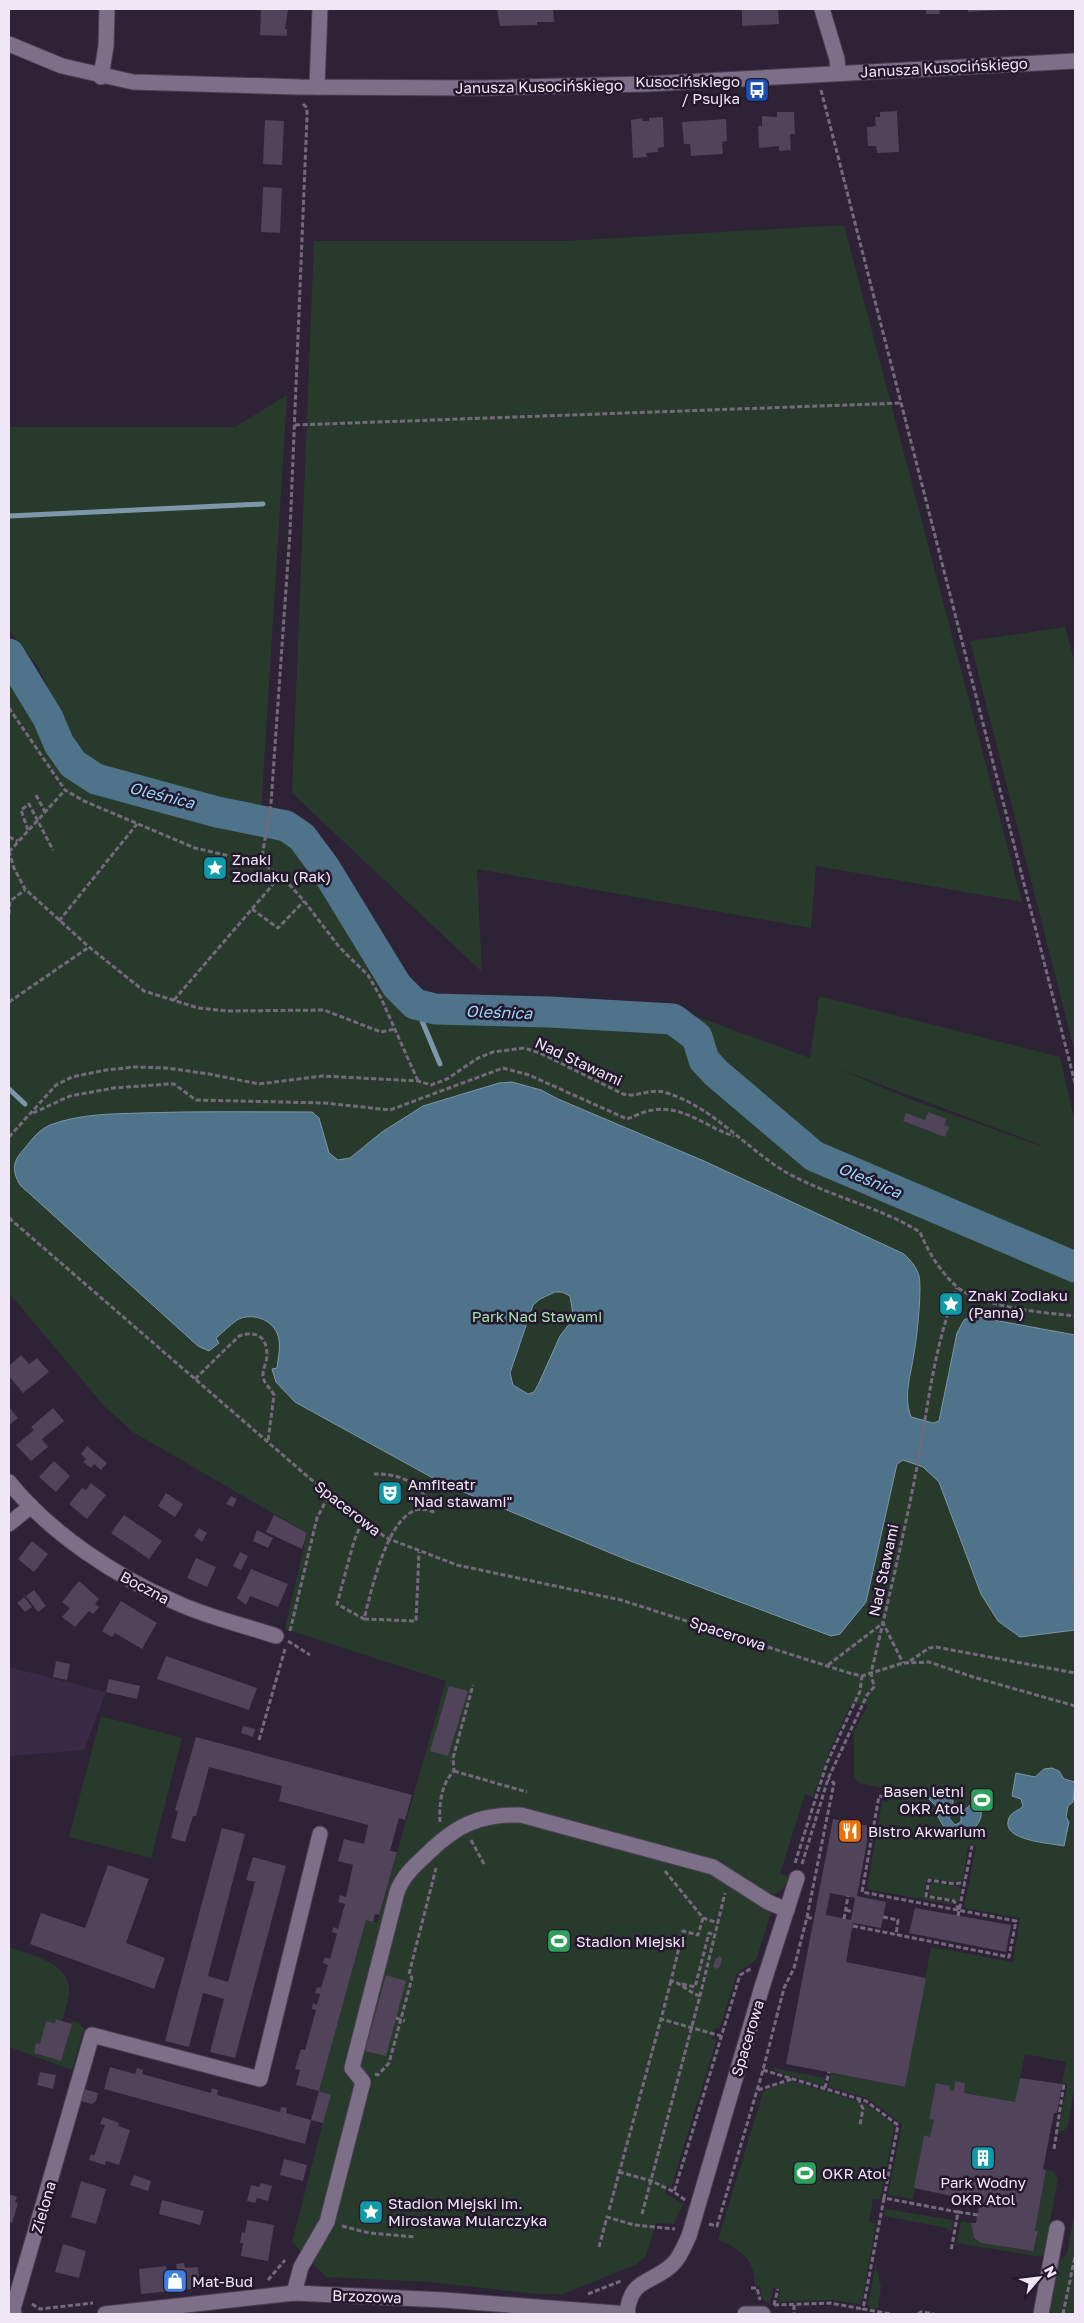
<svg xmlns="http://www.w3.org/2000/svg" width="1084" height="2323" font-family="'Golos Text',sans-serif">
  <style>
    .built { fill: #3a2a45 }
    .green { fill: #273a2b; fill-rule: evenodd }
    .water { fill: #4e738a; stroke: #7e96aa; fill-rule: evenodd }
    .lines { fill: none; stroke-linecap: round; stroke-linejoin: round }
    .stream { stroke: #7e96aa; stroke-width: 5 }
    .river { stroke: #4e738a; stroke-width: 31 }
    .building { fill: #50435a; fill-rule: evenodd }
    .minor-casing { stroke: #4a4052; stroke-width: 17 }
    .path { stroke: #756a7d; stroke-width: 3; stroke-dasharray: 5 2.5; stroke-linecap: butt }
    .minor { stroke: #7e6f88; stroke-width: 15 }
    .labels { text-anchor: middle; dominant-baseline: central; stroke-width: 5; stroke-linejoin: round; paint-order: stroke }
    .street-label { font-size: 15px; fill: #efe7f6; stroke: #24182d }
    .poi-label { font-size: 15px; fill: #efe7f6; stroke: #24182d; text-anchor: start }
    .park-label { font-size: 15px; fill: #a7e0b3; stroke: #24182d }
    .water-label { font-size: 16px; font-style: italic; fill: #96d5fd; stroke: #24182d }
  </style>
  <rect width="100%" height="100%" fill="#2e2237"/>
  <!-- built -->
  <path class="built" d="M9,1667L106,1692L84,1750L9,1756Z"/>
  <!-- green -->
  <g class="green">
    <path d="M844,225L1022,902L816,866L811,928L477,869L482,972L292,793L314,241H565Z"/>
    <path d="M287,395L261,811L103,774L75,746L39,668L9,630V427H235Z"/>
    <path d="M1065,627L1075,663V1053L970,641Z"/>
    <path d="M9,675L45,732L55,754L69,772L85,783L136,800L297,839L380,972L409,1013L429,1018H498L619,1026L649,1012L679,1010L810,1058L819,996L1060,1057L1075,1122V2084L1068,2126L1063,2131L1058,2132L1067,2085L1062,2084L1066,2062L1025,2054L1015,2102L964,2093L965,2083L955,2081L954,2091L949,2090V2086L936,2083L929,2119L934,2120L930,2137L924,2135L913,2199L888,2195L902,2124L867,2098L828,2087L831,2073L905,2087L931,1947L1013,1962L1020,1918L964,1908L976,1847L968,1846L963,1880L954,1882L927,1878L924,1897L953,1903L952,1905L867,1889L882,1802H888L890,1795L885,1793L886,1789L859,1783L854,1777V1731L868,1705L851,1704L829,1752L813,1797L805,1794L780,1874L788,1877C785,1888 781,1892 769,1896L767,1906L771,1913L756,1960L737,1973L720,2028L714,2029L712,2037L716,2042L671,2188L667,2185L665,2193L683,2204C681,2211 676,2217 674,2224L656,2223L646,2256L637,2264L563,2294H537L430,2282L326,2277L292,2242L330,2095L319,2091L366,1920L377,1923L446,1681L285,1629L307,1533L133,1432L104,1406L9,1293ZM834,1067L1041,1145V1146L907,1098Z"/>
    <path d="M101,1716L182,1738L151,1858L69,1837Z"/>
    <path d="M931,1882L961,1887L959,1902L928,1894Z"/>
    <path d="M9,1947C30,1955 73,1963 69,1994C68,2003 64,2012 62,2021L57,2019L55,2023L46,2021L40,2044H36L34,2053L61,2061L72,2021L78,2022L84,2029L72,2070L9,2047Z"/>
    <path d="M774,2068L825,2078L823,2086L775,2071Z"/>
    <path d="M792,2081L864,2103L895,2125L880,2200L873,2199L869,2222L876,2223L863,2297L859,2304L831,2300L778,2302L781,2289L773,2288L770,2302H766L761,2297L760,2286L755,2285C755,2260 740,2248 718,2240L763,2092L767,2089Z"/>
    <path d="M1046,2170L1053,2171L1058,2179L1044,2254L1041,2257L957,2243L961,2221L971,2223L974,2238L981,2243L1033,2251L1038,2232L1035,2231Z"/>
    <path d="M1075,2207V2314H1050L1059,2262L1067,2254Z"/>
    <path d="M885,2209L953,2220L951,2231L947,2228L884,2216Z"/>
    <path d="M876,2264L881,2287L878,2309L870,2308L868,2303Z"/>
  </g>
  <!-- water -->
  <g class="water">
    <path d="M512,1082L541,1090L558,1099L704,1161L904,1254C911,1261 916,1266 919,1276C922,1288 917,1339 914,1353C911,1375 903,1396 911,1417L933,1423L939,1421L957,1333L964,1320L972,1316L1075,1335V1630L1020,1637L998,1621L981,1594L939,1482L923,1467L903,1460L897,1464L866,1602L840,1634L831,1636L625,1559L442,1483L295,1402L276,1382L272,1369L277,1368C278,1358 282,1344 277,1333C271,1319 251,1312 237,1320C230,1325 223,1332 216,1338L219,1343L209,1351L198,1346L20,1185C11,1169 13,1161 25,1148C32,1139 39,1130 50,1125C79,1114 110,1114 140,1113C197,1111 254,1112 312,1112L319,1118L329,1153L338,1160L350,1158L382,1132L423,1106L499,1083ZM555,1292H562L570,1296L573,1314L570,1323L560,1336L538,1385L534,1392L528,1394L513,1385L510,1373L533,1305L540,1299Z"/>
    <path d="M1052,1768L1059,1771L1064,1779L1075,1782L1073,1802L1068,1806L1066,1817L1069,1822L1064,1846C1051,1843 999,1841 1009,1818C1012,1811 1019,1811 1023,1806L1021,1799L1012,1796L1016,1773L1035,1777L1044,1769Z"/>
    <path d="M942,1791L953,1799V1807L949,1818L955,1825L961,1822V1813L977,1799C992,1823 964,1844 944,1827L938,1817L939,1806H943V1802H940L936,1806L929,1799L934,1793Z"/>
  </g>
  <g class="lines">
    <!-- stream -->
    <g class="stream">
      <path d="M9,516L263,504"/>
      <path d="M415,1004L440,1064"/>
      <path d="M9,1089L25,1104"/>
    </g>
    <!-- river -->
    <path class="river" d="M9,654L48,718L59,744L73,764L96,779L217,812L286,826L302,837L325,868L397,986L415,1004L435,1009L550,1012L673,1019L697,1037L704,1060L716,1073L814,1156L1075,1267"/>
  </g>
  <!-- building -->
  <g class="building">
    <path d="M261,9H288L285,29H287V36L260,35Z"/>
    <path d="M497,9H553L554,22H537V25L500,26Z"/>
    <path d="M742,9H778L779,24L742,26Z"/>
    <path d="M926,9H939L940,14H926Z"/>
    <path d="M968,9H1003V10L968,12Z"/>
    <path d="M897,111L899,152L877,153L876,146H868L867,127L876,126L875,117H880V112Z"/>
    <path d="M777,112H794L795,134H790L791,150L779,151V146L759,148L758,126H762V116L777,117Z"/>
    <path d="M663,117L664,147L658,148V152L646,153L647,157L633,158L631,120L643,118L642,121H649V118Z"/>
    <path d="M726,119L727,141L722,142L723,154L691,156L690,144H684L682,122Z"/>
    <path d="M265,120L284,121L282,165L263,164Z"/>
    <path d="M263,187L282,188L280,233L261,232Z"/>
    <path d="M928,1112L947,1119L944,1125L949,1127L945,1137L903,1121L906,1113L925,1120Z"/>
    <path d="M21,1355L29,1364L37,1358L49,1372L23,1393L9,1376V1366Z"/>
    <path d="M9,1407L18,1418L9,1425Z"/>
    <path d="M53,1408L64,1421L42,1439L48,1447L31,1461L16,1445L34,1430L31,1427Z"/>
    <path d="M87,1446L107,1463L101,1470L94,1464L91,1468L83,1462L86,1459L81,1454Z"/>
    <path d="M54,1461L70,1476L56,1492L39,1477Z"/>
    <path d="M91,1483L106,1495L87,1519L69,1504L82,1488L86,1490Z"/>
    <path d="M166,1493L183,1504L175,1517L158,1506Z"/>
    <path d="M231,1496L237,1499L233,1507L226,1504Z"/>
    <path d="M124,1515L162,1541L149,1559L111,1533Z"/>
    <path d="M274,1515L307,1533L302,1549L266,1532Z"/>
    <path d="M199,1528L207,1533L202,1542L194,1536Z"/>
    <path d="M257,1530L273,1538L268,1548L253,1541Z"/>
    <path d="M32,1541L48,1554L34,1572L18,1559Z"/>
    <path d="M240,1552L248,1556L241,1570L233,1566Z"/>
    <path d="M196,1558L216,1567L207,1587L187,1578Z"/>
    <path d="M251,1569L288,1584L278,1607L250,1596L246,1605L237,1598Z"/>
    <path d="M79,1581L99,1599L95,1604L99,1607L93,1614L89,1611L75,1627L62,1617L70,1608L62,1602Z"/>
    <path d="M34,1590L46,1606L38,1612L26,1596Z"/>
    <path d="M24,1597L32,1607L25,1612L17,1603Z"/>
    <path d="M121,1601L157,1623L142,1649L115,1633L112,1637L102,1631Z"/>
    <path d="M166,1656L257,1688L249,1710L157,1679Z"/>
    <path d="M56,1661L70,1664L67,1680L53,1677Z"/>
    <path d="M109,1679L140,1686L137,1699L106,1692Z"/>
    <path d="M449,1686L468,1691L448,1756L430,1751Z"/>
    <path d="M243,1726L255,1729L253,1737L241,1733Z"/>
    <path d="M196,1737L412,1795L405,1820L399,1818L390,1851L397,1852L379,1915L375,1914L373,1922L366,1920L319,2091L331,2095L323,2123L311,2120L319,2091L296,2085L300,2070L295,2069L301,2049L305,2050L316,2010L312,2009L313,2003L317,2005L320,1994L315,1993L317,1987L321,1988L328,1965L323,1963L325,1957L330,1959L337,1934L332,1932L333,1927L338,1929L345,1904L338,1902L340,1895L346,1897L353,1865L338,1861L344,1839L364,1844L368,1825L279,1801L282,1786L209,1767L196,1816H193L185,1842L171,1838L178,1811L175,1810Z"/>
    <path d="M833,1819L870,1826L857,1896L886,1902L881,1928L853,1923L846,1962L926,1978L905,2087L786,2064ZM830,1893L855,1898L851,1920L826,1915Z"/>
    <path d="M222,1828L245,1834L208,1976L228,1982L255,1882L246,1880L253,1857L286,1866L235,2058L210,2052L224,1999L203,1993L189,2047L165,2041Z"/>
    <path d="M108,1865L149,1879L126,1943L165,1958L154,1989L30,1944L41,1913L85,1928Z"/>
    <path d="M915,1908L1011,1925L1006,1952L909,1933Z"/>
    <path d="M720,1956L722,1959L720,1967L716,1969L713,1966L716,1958Z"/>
    <path d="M386,1975L406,1981L386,2056L365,2051Z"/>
    <path d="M56,2019L72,2024L61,2061L34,2053L36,2043L40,2044L46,2021L55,2023Z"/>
    <path d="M110,2067L135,2074L137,2068L143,2070L142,2074L211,2093L212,2088L218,2090L217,2095L280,2112L281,2107L287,2108L286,2113L311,2120L305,2144L104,2089Z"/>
    <path d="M40,2072L56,2075L53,2089L37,2085Z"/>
    <path d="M1020,2078L1062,2084L1057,2113H1054L1043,2169L1046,2170L1035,2231H1038L1033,2251L981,2243L974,2238L971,2223H976L980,2202L914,2188L924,2135L930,2137L934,2120L929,2119L936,2083L950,2086L949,2090L954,2091L955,2081L965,2083L964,2093L1015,2102Z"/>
    <path d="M84,2089L98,2093L96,2101L92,2104L81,2101Z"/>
    <path d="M103,2117L119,2123L118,2126L130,2130L119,2165L106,2161L105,2165L89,2160L91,2154L94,2156L105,2125L100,2124Z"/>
    <path d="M284,2159L307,2165L303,2181L280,2175Z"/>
    <path d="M134,2175L151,2181L148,2191L130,2185Z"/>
    <path d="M81,2181L106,2189L96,2224L71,2217Z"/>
    <path d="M261,2183L272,2186L268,2201L257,2198L255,2203L247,2201L251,2185L259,2187Z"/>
    <path d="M9,2194L17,2197L15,2202L18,2203L12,2223L9,2222Z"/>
    <path d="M162,2200L204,2211L200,2225L159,2214Z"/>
    <path d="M247,2220L274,2225L268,2261L241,2256L243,2243H240L242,2232L245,2233Z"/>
    <path d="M63,2244L86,2251L79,2278L55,2272Z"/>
    <path d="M184,2263L185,2268L198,2267L200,2288L141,2294L139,2269L166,2266L167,2271L177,2270L176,2264Z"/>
  </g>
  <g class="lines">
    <defs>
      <g id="minor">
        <path d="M822,9L837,59L838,72"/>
        <path d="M9,44L62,66L133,82L300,87L482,88L646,84L1075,61"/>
        <path d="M101,77L106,46L107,9"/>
        <path d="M317,87L320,9"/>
        <path d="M9,1482C50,1533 115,1576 175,1602C207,1617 243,1625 276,1636"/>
        <path d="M9,1524L31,1506"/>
        <path d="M294,2293L301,2267L327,2222L363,2082L352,2068L397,1892C403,1876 413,1867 425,1856C455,1826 478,1814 521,1815L713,1867L768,1902L787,1910"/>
        <path d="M627,2313C631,2277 651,2285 673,2264C681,2256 684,2246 689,2236L762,1987L797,1878"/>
        <path d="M14,2314L13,2309L92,2035L260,2079L320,1834"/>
        <path d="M105,2314L294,2293L444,2300L628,2314"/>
        <path d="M745,2314H763"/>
        <path d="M1041,2314L1057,2228"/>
      </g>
    </defs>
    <!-- minor casing -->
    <use href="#minor" class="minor-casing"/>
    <!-- path -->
    <g class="path">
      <path d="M821,90L1075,1083"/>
      <path d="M295,425L902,403"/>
      <path d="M9,708L65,790L84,801L195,848L261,863L281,875L304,901L340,948L368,975L381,998L418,1081"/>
      <path d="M36,795L45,812"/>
      <path d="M28,830L21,810L29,804L53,850"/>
      <path d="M9,837L18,841"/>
      <path d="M9,851L14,868L25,889L89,947L144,991L198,1008L227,1011L324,1010L381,1032L395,1029"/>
      <path d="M9,852L65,790"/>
      <path d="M261,863L271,803L290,532L307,117V108L302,103"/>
      <path d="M252,909L278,928L304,901"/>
      <path d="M9,914L10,901L25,890"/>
      <path d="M59,921L137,824"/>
      <path d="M174,1000L281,875"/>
      <path d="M9,1002L89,947"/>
      <path d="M33,1113L70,1096L114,1088L168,1084H174L196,1100L325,1103L390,1110L503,1068L529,1075L627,1119C635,1116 644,1111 653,1110C684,1105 707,1128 734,1136"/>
      <path d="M9,1137L56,1085L72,1077L106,1070L134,1067L167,1068L209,1074L259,1084L322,1076L418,1081L431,1085L447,1079L478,1058L493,1052L524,1048L540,1053L623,1094C638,1098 651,1087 667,1093C712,1107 745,1147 784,1171C827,1196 878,1206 920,1232C928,1252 940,1271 956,1286C979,1307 1045,1313 1075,1316"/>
      <path d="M9,1218L329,1495L362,1522L389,1539L457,1565L621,1600L849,1673L862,1676L903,1663L929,1662L973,1677L1075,1706"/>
      <path d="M195,1379L239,1336C255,1330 267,1336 267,1355C267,1362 263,1368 263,1375C263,1383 270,1387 274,1395L268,1441"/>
      <path d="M362,1522L354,1541L337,1604L364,1619C371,1594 391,1491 433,1512C424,1485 402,1473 374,1474"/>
      <path d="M1073,1569L1075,1592"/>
      <path d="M364,1619L416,1621L419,1552"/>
      <path d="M290,1631L317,1518L329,1495"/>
      <path d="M288,1641L310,1655"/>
      <path d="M910,1661L929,1648L936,1647L1075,1673"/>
      <path d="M828,1665L883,1623L903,1663"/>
      <path d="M259,1740L285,1649"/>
      <path d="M454,1771L527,1792"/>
      <path d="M440,1822C439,1804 441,1784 454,1771L453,1758L473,1685"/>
      <path d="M471,1840L484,1864"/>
      <path d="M795,1863L827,1763L860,1691L862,1676"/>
      <path d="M802,1864L828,1779L867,1695L874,1687L871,1673C887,1606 903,1539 916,1472C928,1408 933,1349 957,1288"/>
      <path d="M665,1871L703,1918L718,1923"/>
      <path d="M846,1910L853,1912"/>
      <path d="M959,1910L954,1901L926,1896L929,1880L955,1884L965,1882"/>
      <path d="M958,1916L972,1846"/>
      <path d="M807,1917L814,1919"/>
      <path d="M883,1917L898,1920L896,1935"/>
      <path d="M844,1919L848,1896"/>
      <path d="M853,1926L1009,1957L1016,1921L862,1892L879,1796L889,1798"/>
      <path d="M671,1981L661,2019L721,2036"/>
      <path d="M682,1984L695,1987L709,1933L715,1935"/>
      <path d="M700,1996C688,1992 683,1984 671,1981L683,1931L698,1935L703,1918"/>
      <path d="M396,2018L405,2021"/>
      <path d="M763,2070L866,2101L898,2125L884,2198L958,2212L951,2251"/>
      <path d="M375,2074L378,2075L389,2063L412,1978L409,1974L436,1868"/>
      <path d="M825,2088L829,2072"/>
      <path d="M758,2090L792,2079"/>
      <path d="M858,2098L863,2109L860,2125"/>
      <path d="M1054,2149L1064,2083"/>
      <path d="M619,2172L652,2181L674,2192"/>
      <path d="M884,2198L863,2309L891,2314"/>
      <path d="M685,2200L674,2192L740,1975L752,1968"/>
      <path d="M609,2210L661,2019"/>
      <path d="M958,2212L978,2215"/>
      <path d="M642,2214L700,1996L725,1893"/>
      <path d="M709,2224L717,2226L763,2070L784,1988L794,1968L807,1917L834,1783L828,1779"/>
      <path d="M342,2226L369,2233L416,2237"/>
      <path d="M599,2247L607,2217L634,2225L675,2229"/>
      <path d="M268,2280L285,2260"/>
      <path d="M751,2288H757L760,2300"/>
      <path d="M588,2294L621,2281"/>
      <path d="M32,2304L40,2309L93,2303"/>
      <path d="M774,2305L830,2303L863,2309"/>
      <path d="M774,2305L778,2289"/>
      <path d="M794,2305V2314"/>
      <path d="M918,2314L921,2312L934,2314"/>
      <path d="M1063,2314L1075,2256"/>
    </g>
    <!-- minor -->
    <use href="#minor" class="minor"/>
  </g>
  <!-- icons -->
  <defs>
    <symbol id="bus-square" viewBox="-11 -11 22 22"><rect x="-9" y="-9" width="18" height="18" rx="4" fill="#1a4fb4" stroke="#24182d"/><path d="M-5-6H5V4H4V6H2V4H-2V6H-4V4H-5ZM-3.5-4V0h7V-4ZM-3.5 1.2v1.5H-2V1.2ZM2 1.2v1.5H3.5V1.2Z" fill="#fff"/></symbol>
    <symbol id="sight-square" viewBox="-11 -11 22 22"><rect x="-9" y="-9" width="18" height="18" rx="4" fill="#0f9aa8" stroke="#24182d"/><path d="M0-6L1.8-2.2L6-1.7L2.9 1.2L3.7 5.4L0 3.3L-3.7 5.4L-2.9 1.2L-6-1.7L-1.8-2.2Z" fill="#fff"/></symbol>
    <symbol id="theatre-square" viewBox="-11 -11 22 22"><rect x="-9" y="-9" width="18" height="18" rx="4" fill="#0f9aa8" stroke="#24182d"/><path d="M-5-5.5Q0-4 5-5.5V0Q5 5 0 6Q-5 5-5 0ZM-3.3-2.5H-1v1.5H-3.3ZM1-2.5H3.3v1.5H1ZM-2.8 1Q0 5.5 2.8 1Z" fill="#fff"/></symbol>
    <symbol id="stadium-square" viewBox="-11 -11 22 22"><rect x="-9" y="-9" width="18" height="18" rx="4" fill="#2e9e5b" stroke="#24182d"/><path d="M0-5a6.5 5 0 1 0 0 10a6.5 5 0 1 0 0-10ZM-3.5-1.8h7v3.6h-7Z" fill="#fff"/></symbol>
    <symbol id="restaurant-square" viewBox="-11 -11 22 22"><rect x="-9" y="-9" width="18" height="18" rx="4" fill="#e8710a" stroke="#24182d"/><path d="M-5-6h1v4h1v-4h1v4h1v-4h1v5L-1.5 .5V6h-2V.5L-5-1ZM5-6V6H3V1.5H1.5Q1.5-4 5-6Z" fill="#fff"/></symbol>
    <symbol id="building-square" viewBox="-11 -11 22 22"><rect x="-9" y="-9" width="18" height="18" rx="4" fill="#0f9aa8" stroke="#24182d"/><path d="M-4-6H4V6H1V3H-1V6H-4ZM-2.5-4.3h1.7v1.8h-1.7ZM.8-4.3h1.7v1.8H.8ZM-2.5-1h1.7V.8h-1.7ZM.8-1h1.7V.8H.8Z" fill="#fff"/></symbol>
    <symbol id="shop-square" viewBox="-11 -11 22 22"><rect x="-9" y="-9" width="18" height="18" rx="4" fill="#3f7fe0" stroke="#24182d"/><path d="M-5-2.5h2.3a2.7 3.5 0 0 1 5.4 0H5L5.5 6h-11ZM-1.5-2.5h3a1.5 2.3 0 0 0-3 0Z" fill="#fff"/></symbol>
  </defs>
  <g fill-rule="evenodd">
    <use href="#bus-square" x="743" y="76" width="28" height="28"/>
    <use href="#sight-square" x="201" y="854" width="28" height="28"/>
    <use href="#sight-square" x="937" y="1290" width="28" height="28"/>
    <use href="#theatre-square" x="376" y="1479" width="28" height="28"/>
    <use href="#stadium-square" x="968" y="1786" width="28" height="28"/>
    <use href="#restaurant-square" x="836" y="1817" width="28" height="28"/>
    <use href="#stadium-square" x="545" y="1927" width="28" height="28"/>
    <use href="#building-square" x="969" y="2144" width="28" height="28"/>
    <use href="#stadium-square" x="791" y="2159" width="28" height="28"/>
    <use href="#sight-square" x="357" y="2198" width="28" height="28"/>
    <use href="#shop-square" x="161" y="2267" width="28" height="28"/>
  </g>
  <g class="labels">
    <!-- street labels -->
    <g class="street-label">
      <text transform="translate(944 67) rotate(-3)">Janusza Kusocińskiego</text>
      <text transform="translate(539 86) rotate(-1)">Janusza Kusocińskiego</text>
      <text transform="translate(579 1061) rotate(25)">Nad Stawami</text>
      <text transform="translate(348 1508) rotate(38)">Spacerowa</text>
      <text transform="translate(883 1570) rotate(-78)">Nad Stawami</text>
      <text transform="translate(145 1587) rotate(28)">Boczna</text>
      <text transform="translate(728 1633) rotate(18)">Spacerowa</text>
      <text transform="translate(747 2038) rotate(-73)">Spacerowa</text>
      <text transform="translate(43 2207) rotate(-74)">Zielona</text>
      <text transform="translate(367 2296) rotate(2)">Brzozowa</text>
    </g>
    <!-- poi labels -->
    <g class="poi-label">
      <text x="740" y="81" text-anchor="end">Kusocińskiego<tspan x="740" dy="17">/ Psujka</tspan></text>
      <text x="232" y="859">Znaki<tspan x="232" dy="17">Zodiaku (Rak)</tspan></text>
      <text x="968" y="1295">Znaki Zodiaku<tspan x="968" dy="17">(Panna)</tspan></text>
      <text x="408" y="1484">Amfiteatr<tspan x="408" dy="17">"Nad stawami"</tspan></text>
      <text x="964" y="1791" text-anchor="end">Basen letni<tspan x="964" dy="17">OKR Atol</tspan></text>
      <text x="868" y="1831">Bistro Akwarium</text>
      <text x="576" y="1941">Stadion Miejski</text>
      <text x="822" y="2173">OKR Atol</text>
      <text x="983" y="2182" text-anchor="middle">Park Wodny<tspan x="983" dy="17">OKR Atol</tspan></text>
      <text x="388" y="2203">Stadion Miejski im.<tspan x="388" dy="17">Mirosława Mularczyka</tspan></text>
      <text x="192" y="2281">Mat-Bud</text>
    </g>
    <!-- park labels -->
    <g class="park-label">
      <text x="537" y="1316">Park Nad Stawami</text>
    </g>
    <!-- water labels -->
    <g class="water-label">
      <text transform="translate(162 795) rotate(14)">Oleśnica</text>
      <text transform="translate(499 1012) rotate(2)">Oleśnica</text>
      <text transform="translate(870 1180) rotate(23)">Oleśnica</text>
    </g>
  </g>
  <!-- border -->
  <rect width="1084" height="2323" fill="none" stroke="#efe7f6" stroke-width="20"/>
  <!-- north arrow -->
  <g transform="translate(1039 2278) rotate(62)" stroke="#24182d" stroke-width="4" paint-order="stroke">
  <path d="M0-4L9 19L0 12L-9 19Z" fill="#efe7f6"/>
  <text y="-8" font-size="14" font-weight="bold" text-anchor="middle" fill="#efe7f6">N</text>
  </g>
</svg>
